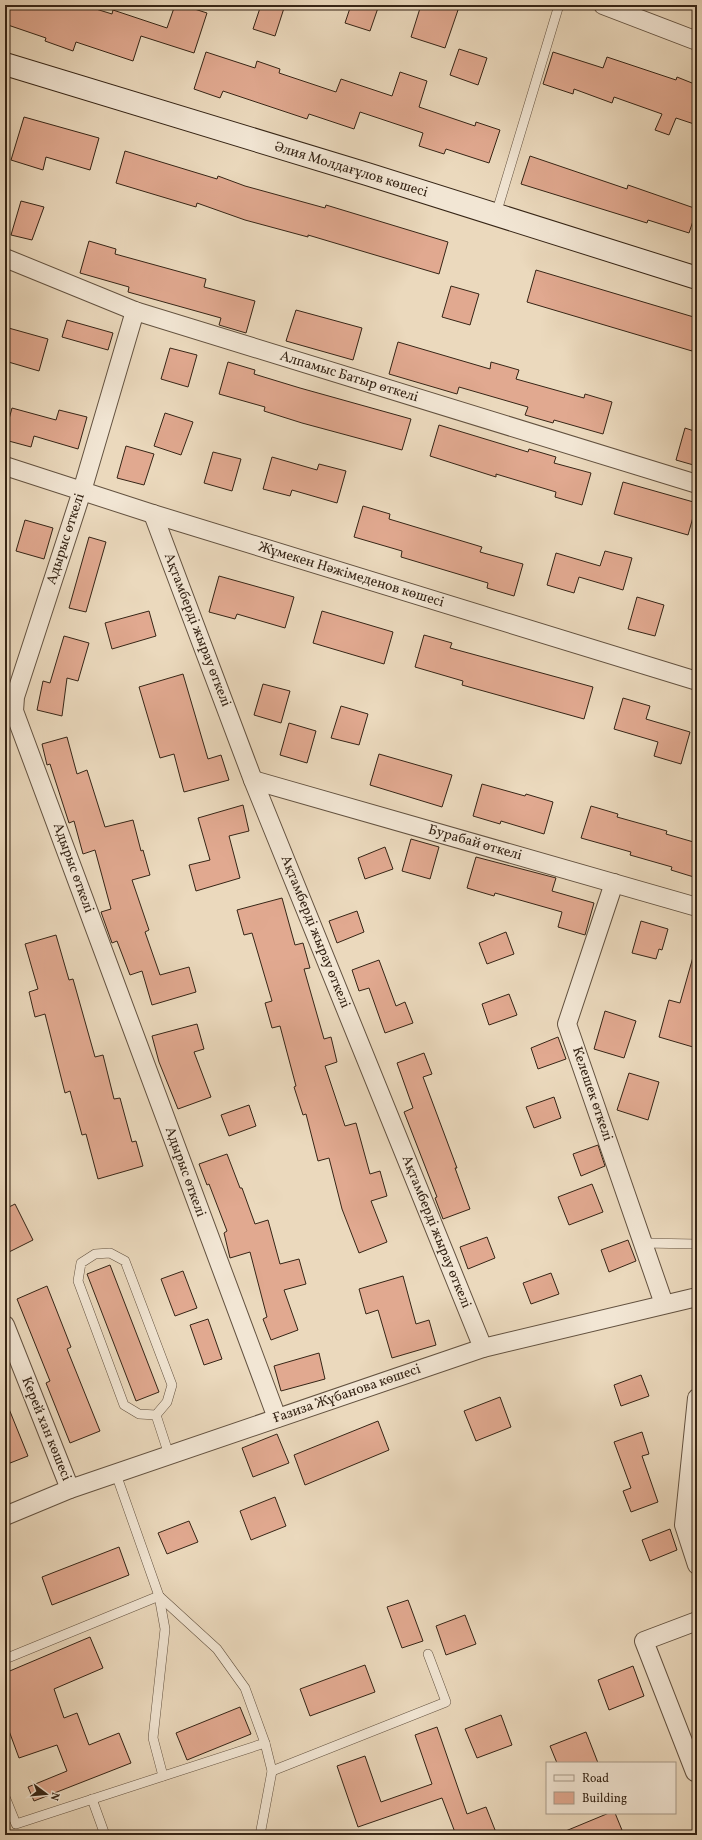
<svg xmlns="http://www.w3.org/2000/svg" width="702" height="1840" font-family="Vollkorn,serif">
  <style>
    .building { fill: #e1a990; stroke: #362516 }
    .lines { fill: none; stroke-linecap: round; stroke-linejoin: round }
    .lane-casing { stroke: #635240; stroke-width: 10 }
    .street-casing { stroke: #635240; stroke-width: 20 }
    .secondary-casing { stroke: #362516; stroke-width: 24 }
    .lane { stroke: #f2e6d4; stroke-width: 9 }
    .street { stroke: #f2e6d4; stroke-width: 18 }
    .secondary { stroke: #f2e6d4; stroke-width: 22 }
    .labels { text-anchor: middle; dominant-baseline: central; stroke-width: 3; stroke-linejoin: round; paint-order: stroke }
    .street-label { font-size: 14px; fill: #362516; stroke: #f2e6d4 }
  </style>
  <rect width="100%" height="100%" fill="#ebd9bd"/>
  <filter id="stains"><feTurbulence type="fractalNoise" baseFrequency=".005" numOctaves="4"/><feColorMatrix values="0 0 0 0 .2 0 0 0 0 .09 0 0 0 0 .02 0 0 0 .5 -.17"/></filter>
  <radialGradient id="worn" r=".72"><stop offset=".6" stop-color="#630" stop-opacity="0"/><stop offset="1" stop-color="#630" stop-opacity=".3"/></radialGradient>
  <!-- building -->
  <g class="building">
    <path d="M5,5H83L112,14L113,10L167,28L175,5H182L207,13L194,53L141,36L133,61L76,42L73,51L45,41L46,38L5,24Z"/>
    <path d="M261,5H285L275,36L253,29Z"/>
    <path d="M351,5H379L370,31L345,23Z"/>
    <path d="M421,5H443L458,10L445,48L411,37Z"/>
    <path d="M459,49L487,58L478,85L450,75Z"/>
    <path d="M206,52L255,68L257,61L280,69L279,73L336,92L341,79L392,96L400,72L427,81L419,107L475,126L476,122L500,130L489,163L446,149L444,154L419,146L423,133L360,112L354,129L309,114L307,119L223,91L220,98L194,89Z"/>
    <path d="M553,52L603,68L607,57L676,80L677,77L697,85V125L676,118L669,135L655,130L662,114L614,97L612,103L574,89L573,94L543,84Z"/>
    <path d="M24,117L99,138L90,170L46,157L43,170L11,160Z"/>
    <path d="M125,151L217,179L218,176L245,186L325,208L326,205L448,242L439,274L308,235V237L245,220L197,203L196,207L116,183Z"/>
    <path d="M530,156L627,189L628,185L697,209L689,233L648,220L647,223L521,184Z"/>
    <path d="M21,201L44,207L32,240L11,235Z"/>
    <path d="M89,241L116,249L115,254L206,279L204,287L255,301L246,333L219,325L221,318L128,292L129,287L80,273Z"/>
    <path d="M536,270L697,318V332L692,351L527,302Z"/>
    <path d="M451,286L479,294L470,325L442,317Z"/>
    <path d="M296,310L362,328L353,360L286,341Z"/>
    <path d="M67,320L113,333L108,350L62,337Z"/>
    <path d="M5,327L48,339L39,371L5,361Z"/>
    <path d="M398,342L490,369L491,362L519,370L516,379L584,398L585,394L612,402L603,434L554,420L553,423L525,415L528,407L459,387L457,394L389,374Z"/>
    <path d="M170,348L197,355L188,387L161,379Z"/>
    <path d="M228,362L255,370L254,374L300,388L411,419L402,450L302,423L264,411L265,407L219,394Z"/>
    <path d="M12,408L56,420L59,410L87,417L78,449L34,436L31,447L5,440V434Z"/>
    <path d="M165,413L193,422L181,455L154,446Z"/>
    <path d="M439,425L528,452L529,449L556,457L554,463L591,473L582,505L555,497L556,492L496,474V477L430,456Z"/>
    <path d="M685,428L697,432V466L676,460Z"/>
    <path d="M126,446L154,454L144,485L117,478Z"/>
    <path d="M213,452L241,459L232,491L204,483Z"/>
    <path d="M272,457L317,470L319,464L346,471L337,503L292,490L290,496L263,489Z"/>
    <path d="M623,482L697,503L688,535L614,514Z"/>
    <path d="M363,506L390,514L389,519L482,547L480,552L523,564L514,596L487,588L488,583L401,557L402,551L354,537Z"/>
    <path d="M25,520L53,528L44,559L16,551Z"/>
    <path d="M89,537L106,542L86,612L69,608Z"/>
    <path d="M605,551L632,558L623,590L579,577L574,593L547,585L556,553L600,566Z"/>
    <path d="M219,576L294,597L285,628L237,614L235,619L209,612Z"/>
    <path d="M637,597L664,605L655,636L628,629Z"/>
    <path d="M149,611L156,636L112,649L105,623Z"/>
    <path d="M322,611L393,632L384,664L313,643Z"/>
    <path d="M424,635L452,643L450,648L593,687L584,719L462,685L463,681L415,667Z"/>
    <path d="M64,636L89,643L78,681L67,678L62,716L37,710L43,681L50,683Z"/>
    <path d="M183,674L208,759L221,755L229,780L184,792L174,754L160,758L139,687Z"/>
    <path d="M263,684L290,691L281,723L254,715Z"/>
    <path d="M623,698L650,706L646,719L690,732L681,764L654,756L658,742L614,729Z"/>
    <path d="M341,706L368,714L359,745L331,738Z"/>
    <path d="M289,723L316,731L307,763L280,755Z"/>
    <path d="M67,737L77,774L87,770L105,827L133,820L141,851L143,850L150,875L132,880L149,930L145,932L160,975L189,967L196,992L152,1005L142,971L130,975L117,941L112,943L101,912L111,909L95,850L83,854L74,821L69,823L50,764L47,765L42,744Z"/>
    <path d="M379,754L452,775L442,807L370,785Z"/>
    <path d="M482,784L525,796L526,794L553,802L544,834L501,821L500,824L473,816Z"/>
    <path d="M243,805L249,831L229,836L240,878L196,891L189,865L210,860L198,818Z"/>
    <path d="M591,806L618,814L617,817L667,831L666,834L697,843V878L671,870L672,867L630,855L631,852L581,838Z"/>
    <path d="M411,839L439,847L430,879L402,871Z"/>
    <path d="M385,847L393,869L365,879L358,858Z"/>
    <path d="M476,857L556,878L552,891L594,903L585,935L558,927L562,912L495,893L494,896L467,888Z"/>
    <path d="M282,898L295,945L303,943L310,968L304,969L324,1039L331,1037L337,1062L325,1066L345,1126L356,1123L370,1174L380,1171L387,1196L371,1201L387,1242L359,1253L342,1209L329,1158L318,1161L306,1114L303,1115L294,1087L296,1086L280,1026L272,1028L265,1003L272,1001L252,933L244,935L237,910Z"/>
    <path d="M357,911L364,932L337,943L329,921Z"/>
    <path d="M641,921L668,929L662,950L659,949L656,959L632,953Z"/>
    <path d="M506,932L514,954L487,964L479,943Z"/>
    <path d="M56,935L69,980L73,979L95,1057L103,1055L114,1099L120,1098L132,1142L136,1141L143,1166L98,1179L86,1134L82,1135L70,1091L65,1093L45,1014L35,1017L29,992L38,989L25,944Z"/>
    <path d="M693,957H697V1034L693,1047L659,1037L669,1000L680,1003Z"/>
    <path d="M379,960L396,1006L405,1002L413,1023L385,1033L369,988L359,991L352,970Z"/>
    <path d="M509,994L517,1015L489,1025L482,1004Z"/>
    <path d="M605,1011L636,1021L624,1058L594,1049Z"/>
    <path d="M197,1024L204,1049L194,1052L211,1097L178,1109L159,1062L152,1036Z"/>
    <path d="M558,1037L566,1059L538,1069L531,1048Z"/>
    <path d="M424,1053L432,1074L423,1077L457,1168H455L470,1209L443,1219L435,1198L437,1197L404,1112L413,1108L397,1063Z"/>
    <path d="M629,1073L659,1082L648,1120L617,1110Z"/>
    <path d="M554,1097L561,1118L534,1128L526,1107Z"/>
    <path d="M249,1105L256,1126L229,1136L221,1115Z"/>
    <path d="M598,1145L605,1166L581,1176L573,1154Z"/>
    <path d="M227,1154L240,1188H242L255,1224L268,1220L280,1264L299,1259L306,1284L284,1290L298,1330L271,1340L263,1319L267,1317L250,1252L230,1258L224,1233L227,1231L209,1184L207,1185L199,1164Z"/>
    <path d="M592,1184L603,1212L569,1225L558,1197Z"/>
    <path d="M15,1204L33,1240L5,1254V1209Z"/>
    <path d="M487,1237L495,1258L468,1269L460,1247Z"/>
    <path d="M628,1240L636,1261L609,1272L601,1250Z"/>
    <path d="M110,1265L159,1392L136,1401L87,1274Z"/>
    <path d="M183,1271L197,1308L175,1316L161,1279Z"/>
    <path d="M551,1273L559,1294L531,1304L523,1283Z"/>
    <path d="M403,1276L416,1324L429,1320L436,1345L392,1358L378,1310L366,1314L359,1289Z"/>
    <path d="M47,1286L71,1347L67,1349L100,1431L70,1443L46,1383L50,1381L17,1299Z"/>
    <path d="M208,1319L222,1359L204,1365L190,1325Z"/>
    <path d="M319,1353L325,1379L281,1391L274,1366Z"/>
    <path d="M641,1375L649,1396L621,1406L614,1385Z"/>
    <path d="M500,1397L511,1427L476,1441L464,1411Z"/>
    <path d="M5,1399L28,1456L5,1465Z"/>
    <path d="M378,1421L389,1450L305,1485L294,1455Z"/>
    <path d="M642,1432L649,1454L642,1456L658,1502L631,1512L623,1491L631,1488L614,1442Z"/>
    <path d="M277,1434L289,1463L253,1477L242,1448Z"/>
    <path d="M275,1497L286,1526L251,1540L240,1511Z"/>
    <path d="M189,1521L198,1542L167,1554L158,1533Z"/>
    <path d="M670,1529L677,1550L650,1561L642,1540Z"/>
    <path d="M119,1547L129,1575L52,1605L42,1577Z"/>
    <path d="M408,1600L423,1641L402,1648L387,1607Z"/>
    <path d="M465,1615L476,1644L446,1655L436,1626Z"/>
    <path d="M90,1637L103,1668L54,1689L64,1718L77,1713L89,1745L119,1733L131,1763L34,1801L28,1787L67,1771L57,1745L19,1758L5,1720V1673Z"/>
    <path d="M365,1665L375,1692L310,1716L300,1689Z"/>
    <path d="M633,1666L644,1696L609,1710L598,1680Z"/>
    <path d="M240,1707L251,1734L187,1760L176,1733Z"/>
    <path d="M501,1715L512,1745L477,1758L465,1729Z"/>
    <path d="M437,1727L467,1814L486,1807L497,1835H456L442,1798L358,1827L337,1766L365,1756L381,1802L432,1784L415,1735Z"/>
    <path d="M586,1732L598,1763H557L550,1746Z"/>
    <path d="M609,1813H615L624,1835H556Z"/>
  </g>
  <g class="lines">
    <defs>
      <g id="lane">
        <path d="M496,214L559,5"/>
        <path d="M643,1243L697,1244"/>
        <path d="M110,1253L125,1261L172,1385L167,1402L156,1415L139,1414L124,1405L78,1281L81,1263L95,1254Z"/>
        <path d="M156,1415L169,1455"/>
        <path d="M116,1474L159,1596L165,1629L153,1738L163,1776"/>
        <path d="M5,1659L159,1596"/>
        <path d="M272,1771L446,1702L428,1654"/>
        <path d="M5,1797L16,1824L265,1743L245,1688L217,1649L159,1596"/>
        <path d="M92,1799L105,1835"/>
        <path d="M260,1835L272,1771L265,1743"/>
      </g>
      <g id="street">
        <path d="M603,5L697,41"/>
        <path d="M5,258L135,311L697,484"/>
        <path d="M135,311L82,491L15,697L14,711L277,1418"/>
        <path d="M5,466L153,514L697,681"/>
        <path d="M153,514L253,780L483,1348"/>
        <path d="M253,780L697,907"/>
        <path d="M614,883L567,1024L664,1304"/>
        <path d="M5,1325L70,1489"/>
        <path d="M697,1398L684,1525L697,1565"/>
        <path d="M5,1516L70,1489L483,1348L697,1297"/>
        <path d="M695,1772L644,1641L697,1621"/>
      </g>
      <path id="secondary" d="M5,64L367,174L697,278"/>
    </defs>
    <!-- lane casing -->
    <use href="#lane" class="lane-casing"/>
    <!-- street casing -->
    <use href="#street" class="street-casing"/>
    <!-- secondary casing -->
    <use href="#secondary" class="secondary-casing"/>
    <!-- lane -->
    <use href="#lane" class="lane"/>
    <!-- street -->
    <use href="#street" class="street"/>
    <!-- secondary -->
    <use href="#secondary" class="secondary"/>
  </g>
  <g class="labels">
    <!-- street labels -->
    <g class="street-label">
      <text transform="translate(351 170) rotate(17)">Әлия Молдағұлов көшесі</text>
      <text transform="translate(349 377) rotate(17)">Алпамыс Батыр өткелі</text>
      <text transform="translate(66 539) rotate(-72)">Адырыс өткелі</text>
      <text transform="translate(351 575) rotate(17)">Жұмекен Нәжімеденов көшесі</text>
      <text transform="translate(197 630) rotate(69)">Ақтамберді жырау өткелі</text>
      <text transform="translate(475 843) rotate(16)">Бурабай өткелі</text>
      <text transform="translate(73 868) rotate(70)">Адырыс өткелі</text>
      <text transform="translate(315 932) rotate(68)">Ақтамберді жырау өткелі</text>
      <text transform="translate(592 1094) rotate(71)">Келешек өткелі</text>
      <text transform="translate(185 1172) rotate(70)">Адырыс өткелі</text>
      <text transform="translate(436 1232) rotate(68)">Ақтамберді жырау өткелі</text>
      <text transform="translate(347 1394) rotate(-19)">Ғазиза Жұбанова көшесі</text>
      <text transform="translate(46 1429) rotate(68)">Керей хан көшесі</text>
    </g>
  </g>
  <!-- margin -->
  <rect width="702" height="1840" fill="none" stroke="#ebd9bd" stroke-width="20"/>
  <rect x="6" y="6" width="690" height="1828" fill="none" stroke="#362516" stroke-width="2"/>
  <rect x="10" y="10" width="682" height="1820" fill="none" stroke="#362516"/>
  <!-- legend -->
  <rect x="546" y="1762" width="130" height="52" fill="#f2e6d4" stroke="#a79988"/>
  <rect x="554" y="1775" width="20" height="6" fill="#f2e6d4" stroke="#a79988"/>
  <text x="582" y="1782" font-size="12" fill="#362516">Road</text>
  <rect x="554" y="1792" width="20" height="12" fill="#e1a990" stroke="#a79988"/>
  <text x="582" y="1802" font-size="12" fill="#362516">Building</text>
  <!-- north arrow -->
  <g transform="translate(46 1794) rotate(106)" stroke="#f2e6d4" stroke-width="3" paint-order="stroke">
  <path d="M0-3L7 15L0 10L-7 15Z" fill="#362516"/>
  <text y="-6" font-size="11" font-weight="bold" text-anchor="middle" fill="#362516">N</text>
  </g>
  <rect width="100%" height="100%" filter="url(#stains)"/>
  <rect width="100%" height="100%" fill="url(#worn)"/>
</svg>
